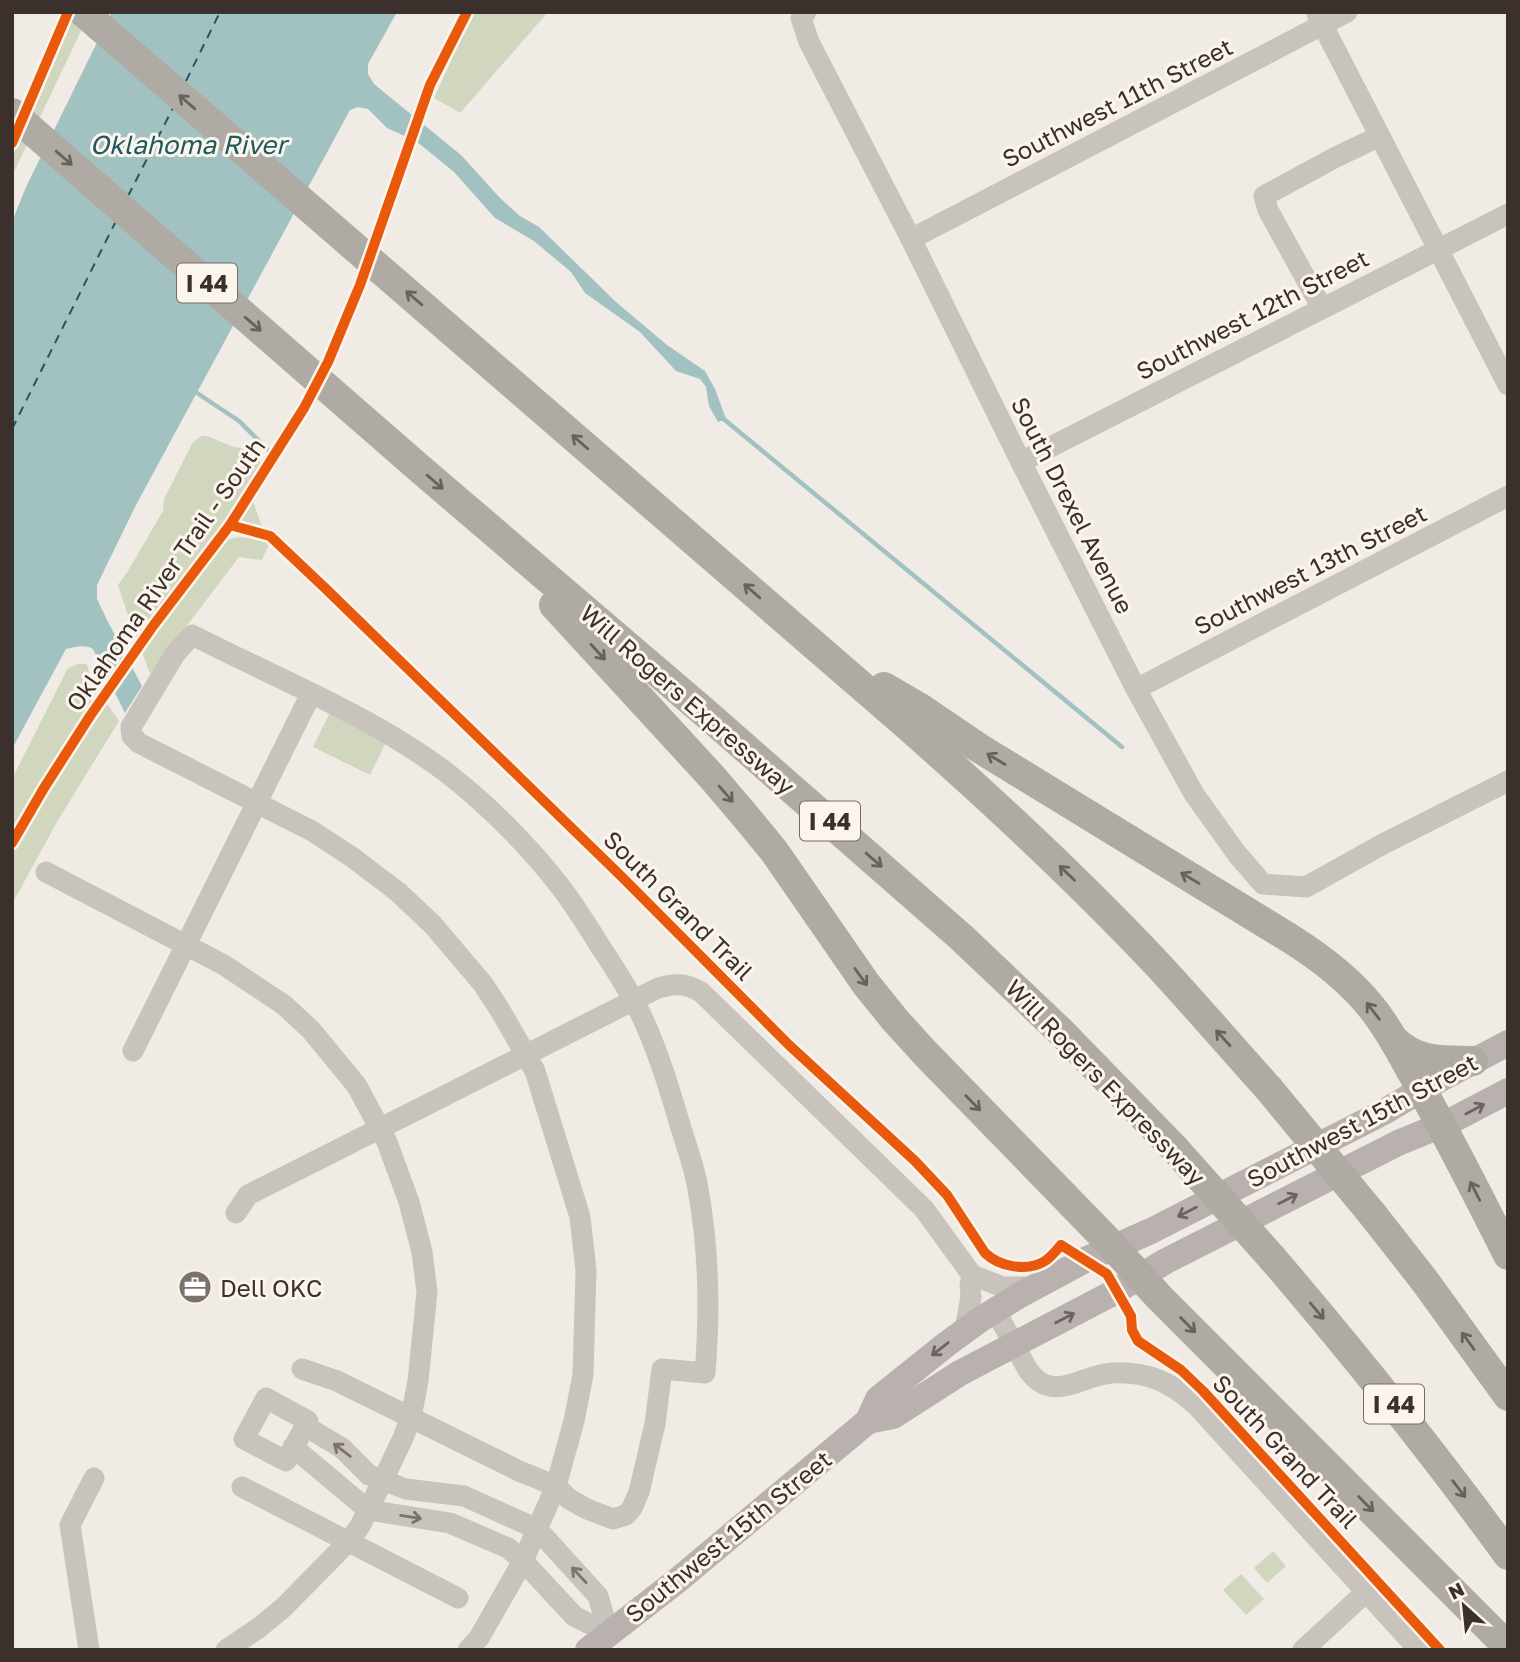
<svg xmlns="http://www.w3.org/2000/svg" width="1520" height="1662" font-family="'Golos Text',sans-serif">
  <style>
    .green { fill: #d1d6bf }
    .water { fill: #a1c2c1 }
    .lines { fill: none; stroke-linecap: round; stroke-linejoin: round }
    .stream { stroke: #a1c2c1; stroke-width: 4.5 }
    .ferry { stroke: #1f5a5e; stroke-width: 2; stroke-dasharray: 9 7; stroke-linecap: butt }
    .minor { stroke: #c9c3be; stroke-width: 21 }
    .major { stroke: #b8b1ad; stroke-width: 26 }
    .highway { stroke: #afaaa4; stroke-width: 30 }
    .highway-bridge { stroke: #afaaa4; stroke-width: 30 }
    .cycleway-casing { stroke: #fbf5ee; stroke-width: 15 }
    .cycleway { stroke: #e8590c; stroke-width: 10 }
    .oneway { stroke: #69615b }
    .oneway2 { stroke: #6d645f }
    .oneway3 { stroke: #7b726d }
    .labels { text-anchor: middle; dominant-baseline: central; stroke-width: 6; stroke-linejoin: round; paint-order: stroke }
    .shield { fill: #fbf5ee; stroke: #756b66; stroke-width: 2 }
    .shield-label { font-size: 23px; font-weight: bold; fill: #3b302b }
    .street-label { font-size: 24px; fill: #3b302b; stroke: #fbf5ee }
    .poi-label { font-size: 24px; fill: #3b302b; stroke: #fbf5ee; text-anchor: start }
    .water-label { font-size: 26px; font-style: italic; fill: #1f5a5e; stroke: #fbf5ee }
  </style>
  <rect width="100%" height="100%" fill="#f0ebe5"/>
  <!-- green -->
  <g class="green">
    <path d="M73,12H90L12,176V158Z"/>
    <path d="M473,12H548L460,113L434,98Z"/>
    <path d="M202,436H207L231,446L252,451L264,467L220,531L136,640L118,585L128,571L163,511L164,499L193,442Z"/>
    <path d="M251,501H253L263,530L243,525L238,521Z"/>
    <path d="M240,537L270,542L262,560L239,557L150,674L142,652L220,548L229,539Z"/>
    <path d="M78,664H87L91,683L96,696L49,770L12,833V779L68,668Z"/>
    <path d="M336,700L393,728L370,775L313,747Z"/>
    <path d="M106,702L119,721L58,820L12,904V853L67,761Z"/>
    <path d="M1273,1551L1286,1566L1267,1583L1254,1568Z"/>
    <path d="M1241,1574L1264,1599L1246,1615L1223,1590Z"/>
  </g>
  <!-- water -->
  <path class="water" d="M112,12H397L368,64V74L374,84L461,155L500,198L520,216L539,227L616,302L667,345L705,371L715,389L726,419L718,422L709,406L706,387L700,379L676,371L640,332L585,293L571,272L534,241L495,218L454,172L416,141L387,128L368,109L358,107L350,110L136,505L97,585V599L107,620L142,686L125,713L93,649C85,644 75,647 66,649L12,749V217H14L26,187Z"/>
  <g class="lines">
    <!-- stream -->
    <g class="stream">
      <path d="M194,391L239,421L274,456"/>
      <path d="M720,416L1122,747"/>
    </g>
    <!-- ferry -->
    <g class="ferry">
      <path d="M186,81L220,12"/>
      <path d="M128,196L173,108"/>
      <path d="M12,429L115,223"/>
    </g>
    <!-- minor -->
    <g class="minor">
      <path d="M806,12L801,18L809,42L911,239L1021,462L1136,689L1194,794L1237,854L1263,884L1306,887L1383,844L1508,781"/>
      <path d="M1317,14L1508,385"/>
      <path d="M911,239L1347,12"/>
      <path d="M1322,308L1268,210L1264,196L1334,158L1380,136"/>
      <path d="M1021,462L1508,214"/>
      <path d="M1136,689L1508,496"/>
      <path d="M46,872L224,965L284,1005L311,1030L357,1086L387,1142L409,1202L422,1252L427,1292L418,1381L411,1417L403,1438L383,1480L360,1526L348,1542L283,1608L260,1627L226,1650"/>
      <path d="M133,1051L311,694"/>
      <path d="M236,1213L248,1195L658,988C675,983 685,983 701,992L924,1209L972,1275"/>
      <path d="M995,1310L1028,1370C1053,1405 1080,1375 1112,1373C1147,1371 1171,1382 1196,1405L1419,1650"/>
      <path d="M965,1330L971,1297L970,1285L972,1275L1003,1287H1033"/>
      <path d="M302,1369L337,1381L519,1471L556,1486L569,1499L587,1509L613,1519L626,1515L632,1508L639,1492L655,1424L662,1369L705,1373C710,1313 709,1250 698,1189C695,1169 687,1148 681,1128C670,1091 659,1054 643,1019C631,993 616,970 600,946C587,925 574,904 559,885C529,846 486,803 447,773C372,716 276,678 192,635L175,654L131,727L132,736L139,743L312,831L352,857L398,892L433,925L483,984L500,1010L535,1071L580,1217L586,1270L583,1375L574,1421L556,1486L523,1561L479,1638L468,1650"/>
      <path d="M266,1398L308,1421L286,1461L244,1439Z"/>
      <path d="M305,1426L342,1448L369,1475L406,1489L464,1496L537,1529L598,1596L609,1634"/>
      <path d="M293,1447L368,1510L450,1523L508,1548L523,1561L574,1616L609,1634"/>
      <path d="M242,1487L458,1598"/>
      <path d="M89,1650L70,1525L94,1478"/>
      <path d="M1303,1650L1366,1592"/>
    </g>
    <!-- major -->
    <g class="major">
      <path d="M868,1421L893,1416L960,1373L1109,1295L1166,1261L1398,1143L1449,1122L1508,1091"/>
      <path d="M588,1650L678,1580L868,1421L878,1399L948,1343L981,1319L1020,1295L1085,1260L1151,1231L1382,1113L1431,1084L1508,1043"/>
    </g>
    <!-- highway -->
    <g class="highway">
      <path d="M83,12L902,721C991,799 1078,880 1159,966C1196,1006 1232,1048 1269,1089"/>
      <path d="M12,113L419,468L703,711L962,938L1061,1032L1174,1148"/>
      <path d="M554,605L712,777L746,817L774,851L866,984L895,1020L926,1054L1103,1236L1159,1297L1508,1647"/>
      <path d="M884,687L920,708L979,748L1291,939C1321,958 1350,980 1372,1008C1389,1029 1401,1053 1414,1076C1447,1134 1478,1195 1508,1255"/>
      <path d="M1394,1040C1418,1063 1442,1060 1473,1061"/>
      <path d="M1373,1215L1424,1280L1508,1396"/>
      <path d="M1273,1259C1355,1355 1434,1453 1508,1555"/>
    </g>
    <!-- highway-bridge -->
    <g class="highway-bridge">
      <path d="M1269,1089L1373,1215"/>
      <path d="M1174,1148L1273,1259"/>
    </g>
    <defs>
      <g id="cycleway">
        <path d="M12,143L68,12"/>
        <path d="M230,525L270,536L325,588L622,877L789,1045L915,1161L947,1195L985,1253C1000,1267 1027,1272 1045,1261C1051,1257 1056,1251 1061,1245L1107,1274L1131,1316L1132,1330L1138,1341L1181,1370L1203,1391L1440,1650"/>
        <path d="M12,843L44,788L90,716L153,626L230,525L304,408L328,362L360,285L430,85L467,12"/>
      </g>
    </defs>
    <!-- cycleway casing -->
    <use href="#cycleway" class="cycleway-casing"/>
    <!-- cycleway -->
    <use href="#cycleway" class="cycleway"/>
  </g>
  <!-- one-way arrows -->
  <defs><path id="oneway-shaft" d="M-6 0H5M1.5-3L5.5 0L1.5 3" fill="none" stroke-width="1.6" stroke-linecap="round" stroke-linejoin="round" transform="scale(1.75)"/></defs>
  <g class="oneway">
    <use href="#oneway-shaft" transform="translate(187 102) rotate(-139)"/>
    <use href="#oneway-shaft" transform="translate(64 158) rotate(41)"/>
    <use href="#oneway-shaft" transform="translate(414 298) rotate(-139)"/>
    <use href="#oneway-shaft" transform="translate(253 324) rotate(41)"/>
    <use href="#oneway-shaft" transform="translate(580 442) rotate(-139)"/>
    <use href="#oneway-shaft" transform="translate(435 482) rotate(41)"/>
    <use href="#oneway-shaft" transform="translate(752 591) rotate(-139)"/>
    <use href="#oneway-shaft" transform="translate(598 652) rotate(48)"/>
    <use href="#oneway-shaft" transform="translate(996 759) rotate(-149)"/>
    <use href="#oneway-shaft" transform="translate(726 794) rotate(49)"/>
    <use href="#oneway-shaft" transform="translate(874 860) rotate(41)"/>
    <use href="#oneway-shaft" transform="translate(1067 873) rotate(-136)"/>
    <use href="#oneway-shaft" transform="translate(1190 878) rotate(-149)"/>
    <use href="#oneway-shaft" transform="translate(861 977) rotate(54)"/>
    <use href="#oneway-shaft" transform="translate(1373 1011) rotate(-128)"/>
    <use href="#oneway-shaft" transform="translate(1223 1038) rotate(-132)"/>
    <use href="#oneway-shaft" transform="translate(973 1103) rotate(46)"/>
    <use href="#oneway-shaft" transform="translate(1475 1191) rotate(-117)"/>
    <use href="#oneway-shaft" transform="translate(1317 1311) rotate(50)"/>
    <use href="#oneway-shaft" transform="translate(1188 1325) rotate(45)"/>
    <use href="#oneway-shaft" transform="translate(1468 1341) rotate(-126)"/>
    <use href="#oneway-shaft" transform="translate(1459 1489) rotate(53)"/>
    <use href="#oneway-shaft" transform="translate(1366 1504) rotate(45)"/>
  </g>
  <g class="oneway2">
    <use href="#oneway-shaft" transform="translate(1475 1109) rotate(-28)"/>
    <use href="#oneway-shaft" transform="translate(1288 1199) rotate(-27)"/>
    <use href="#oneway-shaft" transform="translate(1187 1212) rotate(153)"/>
    <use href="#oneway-shaft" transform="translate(1065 1318) rotate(-27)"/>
    <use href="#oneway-shaft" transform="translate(940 1349) rotate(142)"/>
  </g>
  <g class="oneway3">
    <use href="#oneway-shaft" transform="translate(342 1450) rotate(-142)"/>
    <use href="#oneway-shaft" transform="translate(411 1517) rotate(9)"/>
    <use href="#oneway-shaft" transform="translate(579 1575) rotate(-133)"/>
  </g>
  <!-- icons -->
  <defs>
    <symbol id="office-disc" viewBox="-11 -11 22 22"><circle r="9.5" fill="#7a716c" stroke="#fbf5ee"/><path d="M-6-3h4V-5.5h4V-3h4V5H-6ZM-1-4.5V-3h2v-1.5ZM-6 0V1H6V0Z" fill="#fff"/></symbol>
  </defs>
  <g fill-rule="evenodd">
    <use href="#office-disc" x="176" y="1268" width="38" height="38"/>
  </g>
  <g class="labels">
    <!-- shield labels -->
    <g class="shield">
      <rect x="177" y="263.5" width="60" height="39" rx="5"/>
      <rect x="800" y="801.5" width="60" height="39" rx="5"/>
      <rect x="1364" y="1384.5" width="60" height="39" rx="5"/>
    </g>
    <g class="shield-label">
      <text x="207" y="283">I 44</text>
      <text x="830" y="821">I 44</text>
      <text x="1394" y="1404">I 44</text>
    </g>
    <!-- street labels -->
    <g class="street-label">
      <text transform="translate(1117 102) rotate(-27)">Southwest 11th Street</text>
      <text transform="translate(1252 314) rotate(-27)">Southwest 12th Street</text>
      <text transform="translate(1073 505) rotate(63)">South Drexel Avenue</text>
      <text transform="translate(1310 569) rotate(-27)">Southwest 13th Street</text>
      <text transform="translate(165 574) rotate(-55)">Oklahoma River Trail - South</text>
      <text transform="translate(688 699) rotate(41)">Will Rogers Expressway</text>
      <text transform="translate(679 905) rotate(45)">South Grand Trail</text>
      <text transform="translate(1106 1082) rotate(46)">Will Rogers Expressway</text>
      <text transform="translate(1362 1120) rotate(-28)">Southwest 15th Street</text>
      <text transform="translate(1286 1451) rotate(47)">South Grand Trail</text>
      <text transform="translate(728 1536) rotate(-39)">Southwest 15th Street</text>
    </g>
    <!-- poi labels -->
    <g class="poi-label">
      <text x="220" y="1287">Dell OKC</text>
    </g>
    <!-- water labels -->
    <g class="water-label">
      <text x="188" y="144">Oklahoma River</text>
    </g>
  </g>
  <!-- border -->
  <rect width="1520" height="1662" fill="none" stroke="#3b302b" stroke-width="28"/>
  <!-- north arrow -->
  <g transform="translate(1464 1606) rotate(333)" stroke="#fbf5ee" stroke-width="5" paint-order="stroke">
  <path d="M0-5L12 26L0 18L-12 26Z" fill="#3b302b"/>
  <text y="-10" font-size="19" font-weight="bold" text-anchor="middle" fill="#3b302b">N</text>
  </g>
</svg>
